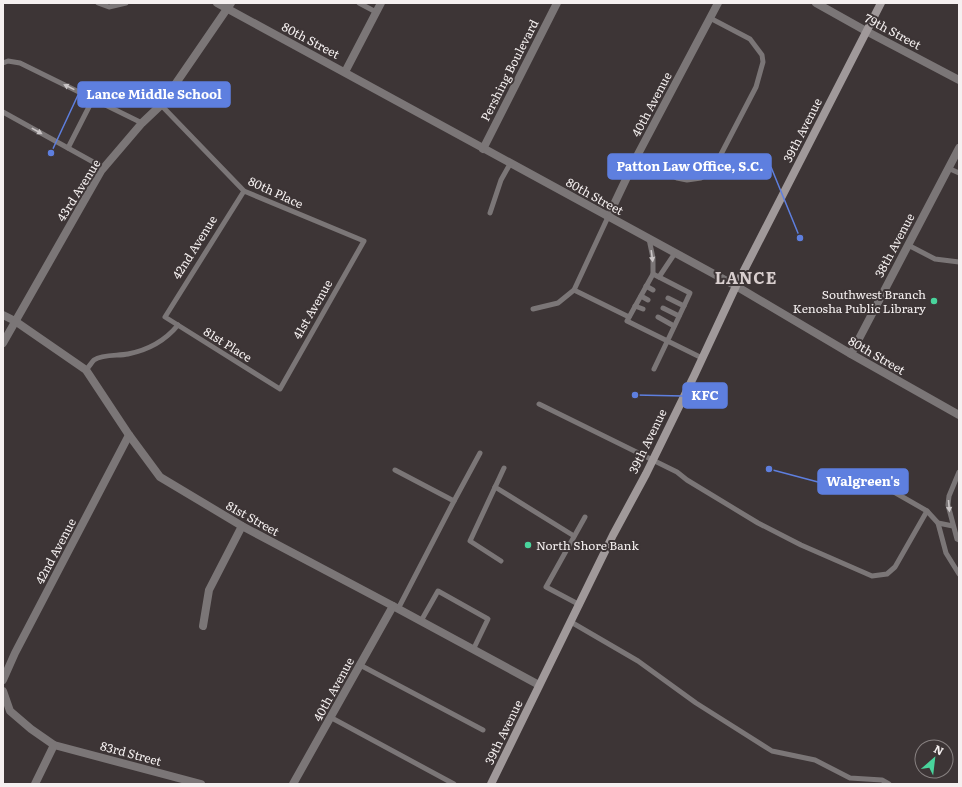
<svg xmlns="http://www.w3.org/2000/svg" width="962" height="787" font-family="Literata,serif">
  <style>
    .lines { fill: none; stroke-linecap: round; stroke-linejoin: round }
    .service { stroke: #7b7677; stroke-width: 5 }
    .minor { stroke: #7b7677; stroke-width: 8 }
    .tertiary { stroke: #7b7677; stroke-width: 8 }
    .secondary { stroke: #a0999a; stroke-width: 8 }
    .oneway { fill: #cac5c6 }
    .poi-dot { fill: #49d49c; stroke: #3d3536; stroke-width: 1.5 }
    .labels { text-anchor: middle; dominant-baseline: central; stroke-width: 4; stroke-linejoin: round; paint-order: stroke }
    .street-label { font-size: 12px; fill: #f5f0f0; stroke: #3d3536 }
    .poi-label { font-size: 12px; fill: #f5f0f0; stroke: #3d3536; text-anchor: end }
    .district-label { font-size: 16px; font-weight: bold; letter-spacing: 1px; fill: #d8cece; stroke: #3d3536 }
    .leader { fill: none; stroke: #5e7fdf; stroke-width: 1.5 }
    .callout-dot { fill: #5e7fdf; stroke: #3d3536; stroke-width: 1.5 }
    .callout { fill: #5e7fdf; stroke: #5e7fdf; stroke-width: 1.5 }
    .callout-label { font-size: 13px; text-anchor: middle; font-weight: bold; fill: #fff }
  </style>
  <rect width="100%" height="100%" fill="#3d3536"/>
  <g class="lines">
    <!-- service -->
    <g class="service">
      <path d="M98,3L109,7L126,3"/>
      <path d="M359,3L376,12"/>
      <path d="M3,63L8,61L20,63L142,123"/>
      <path d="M161,105L244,191L364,241L280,389L165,317L244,191"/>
      <path d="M3,112L104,168"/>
      <path d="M68,148L93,99"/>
      <path d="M637,156L677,178L687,180L701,178L710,172L718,160L756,87L763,62L762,55L750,39L710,18"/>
      <path d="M948,168L959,173"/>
      <path d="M490,213L501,180L510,164"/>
      <path d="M649,239L653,258V274"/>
      <path d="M908,245L935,259L959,262"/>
      <path d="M659,277L675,253"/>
      <path d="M646,286L653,290"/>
      <path d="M574,290L629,317"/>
      <path d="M641,296L648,300"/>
      <path d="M668,298L684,306"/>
      <path d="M635,306L643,309"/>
      <path d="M663,308L679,316"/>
      <path d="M533,309L558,303L574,290L608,217"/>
      <path d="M658,317L674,326"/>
      <path d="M654,369C666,344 678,319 690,293L653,274L627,321L702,358"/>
      <path d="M86,370C89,367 91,363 94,360C103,354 118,356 128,354C148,350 165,341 178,325"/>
      <path d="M539,404L677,472L687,480L758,523L801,545L872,576L887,574L895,567L927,511"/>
      <path d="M395,470L454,501L398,609"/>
      <path d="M959,472L949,496L948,505L957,539L959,540"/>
      <path d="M880,484L927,511L938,523L953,526"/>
      <path d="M495,487L574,536"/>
      <path d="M454,501L480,453"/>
      <path d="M938,523L946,553L959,574"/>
      <path d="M501,561L470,541L504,468"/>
      <path d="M580,605L546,587L585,517"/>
      <path d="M421,621L438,591L488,619L473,650"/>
      <path d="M571,622L638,661L696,703L772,751L815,760L850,778L882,780L889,784"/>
      <path d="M360,665L483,730"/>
      <path d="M330,717L454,784"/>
    </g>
    <!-- minor -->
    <g class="minor">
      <path d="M816,3L866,31L959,80"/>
      <path d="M345,72L381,3"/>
      <path d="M608,217L637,156L718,3"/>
      <path d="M3,315L15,321L86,370L129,435L160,477L242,526L393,606L539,685"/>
      <path d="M3,343L101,171L142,123L161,105L231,3"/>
      <path d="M851,354L959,148"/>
      <path d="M203,626L209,590L242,526"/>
      <path d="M3,680L15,653L129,435"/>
      <path d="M3,691L10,711L31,729L54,745L201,784"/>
      <path d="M35,784L54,745"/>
      <path d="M293,784L393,606"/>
    </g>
    <!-- tertiary -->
    <g class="tertiary">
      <path d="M217,3L736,286L851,354L959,415"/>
      <path d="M483,149L557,3"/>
    </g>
    <!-- secondary -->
    <path class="secondary" d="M491,784L613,535L646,474L694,376L736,286L881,3"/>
  </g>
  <!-- one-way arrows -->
  <defs><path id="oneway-solid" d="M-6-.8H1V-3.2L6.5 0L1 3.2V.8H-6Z"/></defs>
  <g class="oneway">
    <use href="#oneway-solid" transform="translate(69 87) rotate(-154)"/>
    <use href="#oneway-solid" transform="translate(37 131) rotate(29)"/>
    <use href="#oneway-solid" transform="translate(652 256) rotate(82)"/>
    <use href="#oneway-solid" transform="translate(949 506) rotate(85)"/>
  </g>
  <!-- markers -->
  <g class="poi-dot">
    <circle cx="934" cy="301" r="4"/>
    <circle cx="528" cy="545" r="4"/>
  </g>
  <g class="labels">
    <!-- street labels -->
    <g class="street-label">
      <text transform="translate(893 31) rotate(28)">79th Street</text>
      <text transform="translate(311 40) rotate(28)">80th Street</text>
      <text transform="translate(509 70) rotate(-63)">Pershing Boulevard</text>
      <text transform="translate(651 104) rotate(-62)">40th Avenue</text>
      <text transform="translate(802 130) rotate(-63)">39th Avenue</text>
      <text transform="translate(78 190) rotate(-58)">43rd Avenue</text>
      <text transform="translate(276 192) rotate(25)">80th Place</text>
      <text transform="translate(595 196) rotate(29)">80th Street</text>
      <text transform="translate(894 245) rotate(-62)">38th Avenue</text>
      <text transform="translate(194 247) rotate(-58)">42nd Avenue</text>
      <text transform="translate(312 309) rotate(-60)">41st Avenue</text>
      <text transform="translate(228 344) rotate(32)">81st Place</text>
      <text transform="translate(877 355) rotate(30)">80th Street</text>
      <text transform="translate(647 441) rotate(-64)">39th Avenue</text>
      <text transform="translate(253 518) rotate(29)">81st Street</text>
      <text transform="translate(55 551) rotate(-62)">42nd Avenue</text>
      <text transform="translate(333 689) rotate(-61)">40th Avenue</text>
      <text transform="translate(503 732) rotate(-64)">39th Avenue</text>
      <text transform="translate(131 753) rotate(15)">83rd Street</text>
    </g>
    <!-- poi labels -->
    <g class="poi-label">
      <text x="926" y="294">Southwest Branch<tspan x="926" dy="14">Kenosha Public Library</tspan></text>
      <text x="536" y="545" text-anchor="start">North Shore Bank</text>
    </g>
    <!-- district labels -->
    <g class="district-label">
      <text x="746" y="277">LANCE</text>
    </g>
  </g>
  <!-- callouts -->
  <path class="leader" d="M51 153L78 95M800 238L771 167M635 395L683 396M769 469L818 482"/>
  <g class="callout-dot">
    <circle cx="51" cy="153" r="4"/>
    <circle cx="800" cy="238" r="4"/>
    <circle cx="635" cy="395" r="4"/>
    <circle cx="769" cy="469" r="4"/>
  </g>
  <g class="callout">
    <rect x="78" y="82" width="152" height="25" rx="4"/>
    <rect x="608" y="154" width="163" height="25" rx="4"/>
    <rect x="683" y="383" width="44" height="25" rx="4"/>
    <rect x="818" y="469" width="90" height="25" rx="4"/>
  </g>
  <g class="callout-label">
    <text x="154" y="99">Lance Middle School</text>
    <text x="690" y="171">Patton Law Office, S.C.</text>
    <text x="705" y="400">KFC</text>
    <text x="863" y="486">Walgreen's</text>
  </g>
  <!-- border -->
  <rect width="962" height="787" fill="none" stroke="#f5f0f0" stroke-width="8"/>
  <!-- north arrow -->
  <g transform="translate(934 759) rotate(28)"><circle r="19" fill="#3d3536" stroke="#878080"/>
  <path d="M0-3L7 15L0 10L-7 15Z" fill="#49d49c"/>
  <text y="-6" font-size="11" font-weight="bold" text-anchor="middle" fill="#f5f0f0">N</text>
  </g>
</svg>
